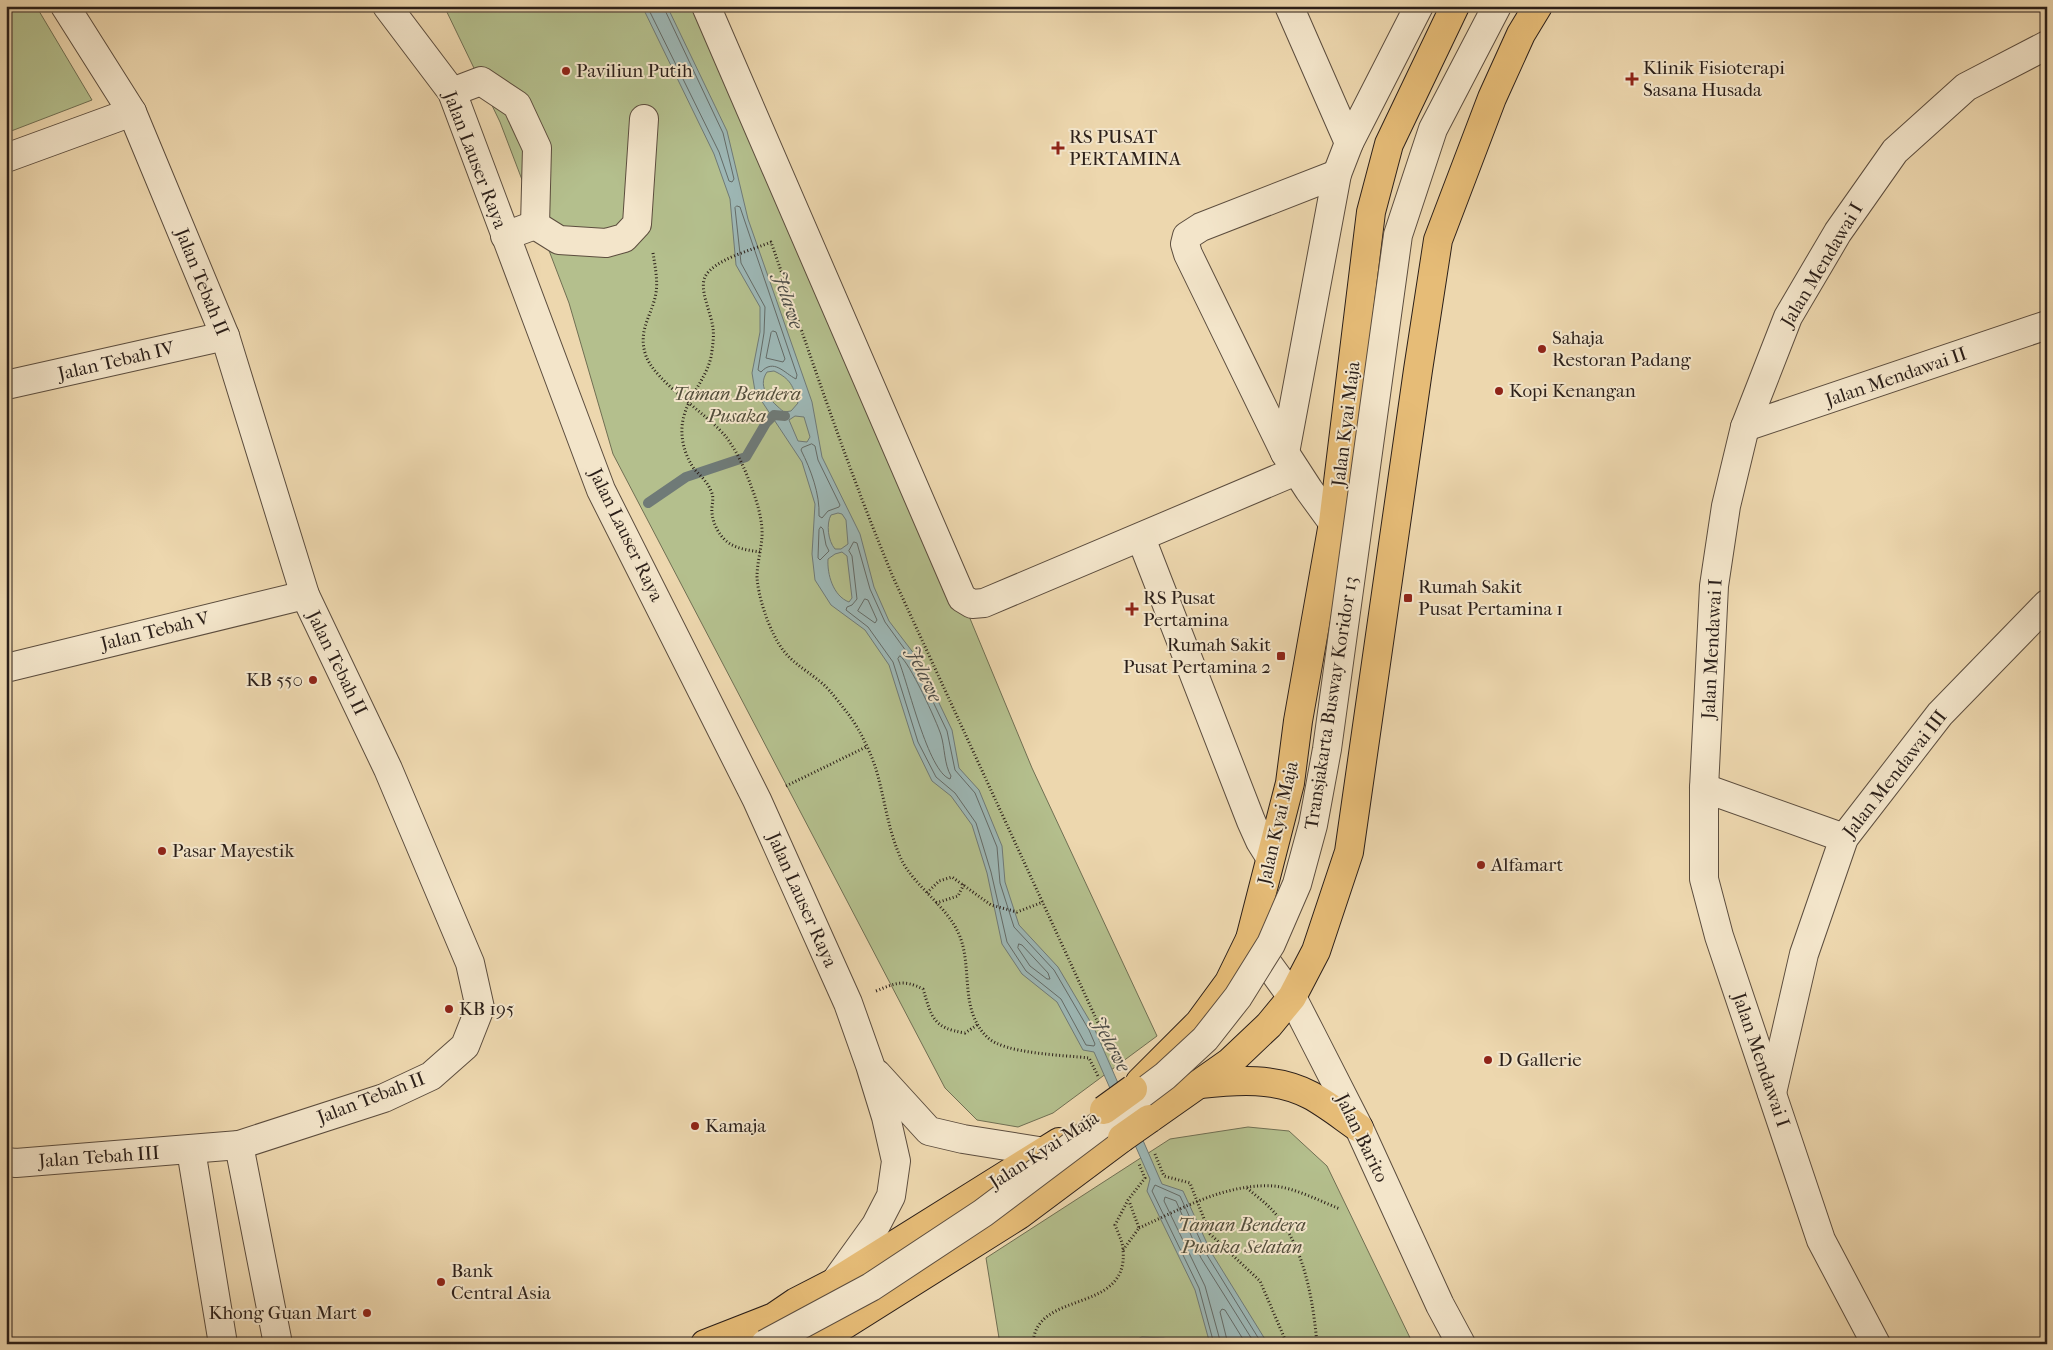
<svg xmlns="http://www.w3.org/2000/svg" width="2053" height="1350" font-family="'IM FELL French Canon',serif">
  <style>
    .green { fill: #b4bf8d; stroke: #706f53 }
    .water { fill: #9db7b5; stroke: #6f7a77; fill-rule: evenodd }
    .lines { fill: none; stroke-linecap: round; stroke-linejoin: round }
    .shore { stroke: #646b67; stroke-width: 1 }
    .stream { stroke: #6f7a77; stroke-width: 10 }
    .minor-casing { stroke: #5c4d3e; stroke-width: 30 }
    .major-casing { stroke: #2b1f19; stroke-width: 30 }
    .path { stroke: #2b1f19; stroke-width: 3; stroke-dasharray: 1 2.5; stroke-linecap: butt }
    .minor { stroke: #f3e5ca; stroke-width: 28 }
    .major { stroke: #e6bc77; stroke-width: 28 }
    .minor-bridge-casing { stroke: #5c4d3e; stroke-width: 30; stroke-linecap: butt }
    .major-bridge-casing { stroke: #2b1f19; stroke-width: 30; stroke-linecap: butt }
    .minor-bridge { stroke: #f3e5ca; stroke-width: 28 }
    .major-bridge { stroke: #e6bc77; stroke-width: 28 }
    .poi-dot { fill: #8f2418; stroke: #f3e5ca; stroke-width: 2 }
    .labels { text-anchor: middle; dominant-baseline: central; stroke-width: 4; stroke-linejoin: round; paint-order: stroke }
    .poi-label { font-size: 19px; fill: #2b1f19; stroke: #f3e5ca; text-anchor: start }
    .street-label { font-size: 19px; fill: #2b1f19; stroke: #f3e5ca }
    .park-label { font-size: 19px; font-style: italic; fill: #544f3c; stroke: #f3e5ca }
    .water-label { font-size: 20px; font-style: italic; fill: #4d4d48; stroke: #f3e5ca }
  </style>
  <rect width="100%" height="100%" fill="#edd7ae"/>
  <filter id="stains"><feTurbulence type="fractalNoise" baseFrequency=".004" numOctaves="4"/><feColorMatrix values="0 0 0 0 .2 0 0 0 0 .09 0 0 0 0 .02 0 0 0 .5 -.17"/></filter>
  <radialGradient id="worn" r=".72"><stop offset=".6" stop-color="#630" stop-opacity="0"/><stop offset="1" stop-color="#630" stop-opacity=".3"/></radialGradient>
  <!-- green -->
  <g class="green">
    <path d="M6,6H36L92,100L6,133Z"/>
    <path d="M444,6H697L767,129L1032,768L1157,1036L1053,1113L1018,1127L977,1120L945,1088L613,454L569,303L500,122Z"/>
    <path d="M1248,1127L1289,1131L1327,1166L1413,1344H1000L986,1258L1170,1139Z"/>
  </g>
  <!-- water -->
  <g class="water">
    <path d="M642,6H667L727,131L748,219L812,402L822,457L860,534L874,587L889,621L918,659L952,730L959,768L979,790L1002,846L1005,882L1019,925L1058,967L1094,1028L1162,1184L1183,1191L1211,1252L1268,1344H1210L1195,1290L1147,1191L1150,1179L1094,1052L1083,1050L1057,1002L1022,974L1002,944L987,873L972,825L951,796L932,781L914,744L889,665L865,630L831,605L815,580L812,554L815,504L802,462L755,391L752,373L760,332V307L736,265L730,199L714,154ZM774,371C791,379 793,386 798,403L791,411L784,412C772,402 756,388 767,372ZM795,416L804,417L810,437L807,442L798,441L789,420ZM838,513L842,514L846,520L848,544L841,549H835C828,541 826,524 831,515ZM842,552L847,556L852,598L849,602C833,596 827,574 828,559L835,554Z"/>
    <path d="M1142,1337L1164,1338L1174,1344H1126Z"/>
  </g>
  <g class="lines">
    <!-- shore -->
    <g class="shore">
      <path d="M647,6L719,152L729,181L732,182L734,179L723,133L663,6"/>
      <path d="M737,206L740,207L797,375L796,379C784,373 774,358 761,372L758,370L764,333L765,307L741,263L735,208Z"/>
      <path d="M773,331L776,332L785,359L783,362L766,358L771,333Z"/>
      <path d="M812,444L815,446L818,460L840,505L839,507L828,511L822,518L819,516C820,494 811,470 801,450L802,448Z"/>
      <path d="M821,527L823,529L826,545L829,551L820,560L818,558L819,530Z"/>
      <path d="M854,542L857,543L870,589L885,622L914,662L947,731L955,770L975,793L997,847L1000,883L1014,927L1054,970L1089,1030L1095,1044L1094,1046L1086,1045L1061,999L1026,971L1007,942L991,872L976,823L955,793L936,777L918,742L893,662L868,627L846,610L847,607L852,605L857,599L852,556L849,551Z"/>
      <path d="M865,599L868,600L877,620L875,623L858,611Z"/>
      <path d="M900,656C909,661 937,722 941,735C945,748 944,764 951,776L950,779C928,772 908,682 898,659Z"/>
      <path d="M1019,944L1022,945L1048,973L1050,979H1047L1030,966L1018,948Z"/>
      <path d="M1214,1344L1199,1288L1152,1191L1155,1185L1180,1196L1207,1255L1262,1344"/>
      <path d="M1221,1344L1205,1286L1164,1201L1165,1197L1176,1201L1201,1258L1255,1344"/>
      <path d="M1228,1344L1220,1312L1222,1309L1225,1310L1246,1344"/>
    </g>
    <!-- stream -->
    <path class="stream" d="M648,503L686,477L746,457L766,423L774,415L785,416"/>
    <defs>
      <g id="minor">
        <path d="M387,6L452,92L601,490L757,800L848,1003L870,1065L886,1117L896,1161L891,1196L876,1225L835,1282"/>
        <path d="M706,6L962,598L972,604L984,603L1296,471"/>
        <path d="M1289,6L1349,143"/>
        <path d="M452,92L481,81L517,105L537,148L535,225"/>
        <path d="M6,158L132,112"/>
        <path d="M505,236L535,225L559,240L606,243L624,238L637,224L644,119"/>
        <path d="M6,385L225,336"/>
        <path d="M1745,427L2047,325"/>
        <path d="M1285,453L1337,174L1349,143L1419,6"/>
        <path d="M1333,523L1309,490L1285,453L1188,254L1185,244L1187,236L1201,227L1337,174"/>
        <path d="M1141,538L1251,821L1260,841L1270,857"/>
        <path d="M6,668L305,595"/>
        <path d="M1704,788L1844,838"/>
        <path d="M1250,939L1292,997L1311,1034L1359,1128L1440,1305L1461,1344"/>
        <path d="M877,1074L929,1131L963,1139L1045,1152"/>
        <path d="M1772,1093L1804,954L1844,838L1940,714L2047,604"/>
        <path d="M239,1145L278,1344"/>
        <path d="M191,1150L223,1344"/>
        <path d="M6,1162L16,1163L239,1145L384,1098L431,1076L465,1046L480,1008L470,963L388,769L305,595L225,336L132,112L65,6"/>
        <path d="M1876,1344L1821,1240L1719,936L1704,879V788L1714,586L1726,506L1745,427L1788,317L1838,232L1895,151L1966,87L2047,45"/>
      </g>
      <g id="major">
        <path d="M1140,1082L1199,1023L1229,982L1250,939L1290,783L1298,721L1333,523L1371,212L1389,144L1455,6"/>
        <path d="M1200,1084C1237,1080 1276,1077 1310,1095C1327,1104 1343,1117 1359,1128"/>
        <path d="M1149,1119L1230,1062L1269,1025L1292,997L1316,951L1349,852L1418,370L1438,240L1492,98L1521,34L1538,6"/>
        <path d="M705,1344L774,1317L796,1302L835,1282L1059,1142"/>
        <path d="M814,1344L1019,1215L1122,1138"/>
      </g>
    </defs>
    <!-- minor casing -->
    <use href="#minor" class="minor-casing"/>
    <!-- major casing -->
    <use href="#major" class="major-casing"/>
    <!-- path -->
    <g class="path">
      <path d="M653,253C655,266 658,280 656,293C652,316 637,330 646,356C656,383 708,414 727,438C737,452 744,467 750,483C756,499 763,519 762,537C761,550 757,564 757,577C758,595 766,619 774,635C787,662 802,666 823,684C832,692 841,705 849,715C860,730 870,751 876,769C885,800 888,831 902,861C916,887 945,905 958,932C974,966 958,1008 987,1037C1004,1054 1064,1055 1089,1058L1098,1076"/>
      <path d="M760,552C748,550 735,549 725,540C718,533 713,523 712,513C711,505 715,499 711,491C708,483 701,476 695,470C686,458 681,442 682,427C684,398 709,379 712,351C713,343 714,335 713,328C711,312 699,290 705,277C714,259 753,250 771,242C810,354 847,467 893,577L1116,1062"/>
      <path d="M786,786L866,747"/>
      <path d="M927,893L939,881L952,877L991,905L1017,912L1043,902"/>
      <path d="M936,903L958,896L964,884"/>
      <path d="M876,991C896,983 903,979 923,989C932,1018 933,1028 965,1033L977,1025"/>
      <path d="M1155,1154L1164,1176L1190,1183L1210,1234L1260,1281L1287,1344"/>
      <path d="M1247,1188C1255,1195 1265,1202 1273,1211C1304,1245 1313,1299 1317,1344"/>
      <path d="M1139,1228C1181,1209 1226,1183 1274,1186C1295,1188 1320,1201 1340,1209"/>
      <path d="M1123,1250L1139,1228L1129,1201"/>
      <path d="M1033,1344C1035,1289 1129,1315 1123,1250C1123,1242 1118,1233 1115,1225L1128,1200L1145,1178L1139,1164"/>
    </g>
    <!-- minor -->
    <use href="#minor" class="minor"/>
    <!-- major -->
    <use href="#major" class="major"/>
    <defs>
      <path id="minor-bridge" d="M765,1344L871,1287L983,1213L1165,1076L1205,1039L1238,997L1271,944L1297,884L1313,825L1327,749L1398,235L1433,129L1497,6"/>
      <g id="major-bridge">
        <path d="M1104,1110L1133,1089"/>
        <path d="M1122,1138L1149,1119"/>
      </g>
    </defs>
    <!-- minor-bridge casing -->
    <use href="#minor-bridge" class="minor-bridge-casing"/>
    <!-- major-bridge casing -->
    <use href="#major-bridge" class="major-bridge-casing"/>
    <!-- minor-bridge -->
    <use href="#minor-bridge" class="minor-bridge"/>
    <!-- major-bridge -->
    <use href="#major-bridge" class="major-bridge"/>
  </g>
  <!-- markers -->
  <g class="poi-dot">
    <circle cx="566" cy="71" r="5"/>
    <path d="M1629.5 71.5h5v5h5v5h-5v5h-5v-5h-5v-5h5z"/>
    <path d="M1055.5 140.5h5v5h5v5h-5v5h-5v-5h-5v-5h5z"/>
    <circle cx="1542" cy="349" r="5"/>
    <circle cx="1499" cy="391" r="5"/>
    <rect x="1403" y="593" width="10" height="10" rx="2.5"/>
    <path d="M1129.5 601.5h5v5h5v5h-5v5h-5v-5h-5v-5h5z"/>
    <rect x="1276" y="651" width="10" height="10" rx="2.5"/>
    <circle cx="313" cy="680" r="5"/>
    <circle cx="162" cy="851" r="5"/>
    <circle cx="1481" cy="865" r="5"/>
    <circle cx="449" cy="1009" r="5"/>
    <circle cx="1488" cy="1060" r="5"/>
    <circle cx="695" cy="1126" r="5"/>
    <circle cx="441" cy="1282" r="5"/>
    <circle cx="367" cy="1313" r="5"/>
  </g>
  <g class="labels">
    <!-- poi labels -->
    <g class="poi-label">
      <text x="1643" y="68">Klinik Fisioterapi<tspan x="1643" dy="22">Sasana Husada</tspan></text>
      <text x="576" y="71">Paviliun Putih</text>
      <text x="1069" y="137">RS PUSAT<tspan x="1069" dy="22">PERTAMINA</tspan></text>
      <text x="1552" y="338">Sahaja<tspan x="1552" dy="22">Restoran Padang</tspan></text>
      <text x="1509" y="391">Kopi Kenangan</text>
      <text x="1418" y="587">Rumah Sakit<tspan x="1418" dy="22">Pusat Pertamina 1</tspan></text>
      <text x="1143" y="598">RS Pusat<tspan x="1143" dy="22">Pertamina</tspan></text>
      <text x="1271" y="645" text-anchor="end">Rumah Sakit<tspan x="1271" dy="22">Pusat Pertamina 2</tspan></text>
      <text x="303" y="680" text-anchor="end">KB 550</text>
      <text x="172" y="851">Pasar Mayestik</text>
      <text x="1491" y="865">Alfamart</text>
      <text x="459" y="1009">KB 195</text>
      <text x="1498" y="1060">D Gallerie</text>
      <text x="705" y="1126">Kamaja</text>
      <text x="451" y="1271">Bank<tspan x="451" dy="22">Central Asia</tspan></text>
      <text x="357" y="1313" text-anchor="end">Khong Guan Mart</text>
    </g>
    <!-- street labels -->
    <g class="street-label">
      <text transform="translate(475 160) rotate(69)">Jalan Lauser Raya</text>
      <text transform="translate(1822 265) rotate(-59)">Jalan Mendawai I</text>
      <text transform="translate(202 282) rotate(68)">Jalan Tebah II</text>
      <text transform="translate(116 361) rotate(-13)">Jalan Tebah IV</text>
      <text transform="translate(1896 377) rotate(-19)">Jalan Mendawai II</text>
      <text transform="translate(1346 424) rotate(-83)">Jalan Kyai Maja</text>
      <text transform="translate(626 535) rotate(64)">Jalan Lauser Raya</text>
      <text transform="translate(155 631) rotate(-14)">Jalan Tebah V</text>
      <text transform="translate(1712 649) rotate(-87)">Jalan Mendawai I</text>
      <text transform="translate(337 663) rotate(64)">Jalan Tebah II</text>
      <text transform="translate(1331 703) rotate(-81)">Transjakarta Busway Koridor 13</text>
      <text transform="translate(1895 774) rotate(-52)">Jalan Mendawai III</text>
      <text transform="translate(1278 823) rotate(-77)">Jalan Kyai Maja</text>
      <text transform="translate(802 900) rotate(66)">Jalan Lauser Raya</text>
      <text transform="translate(1761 1060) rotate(71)">Jalan Mendawai I</text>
      <text transform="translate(371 1098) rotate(-21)">Jalan Tebah II</text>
      <text transform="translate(1362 1138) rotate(64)">Jalan Barito</text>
      <text transform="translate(1044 1150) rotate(-33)">Jalan Kyai Maja</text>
      <text transform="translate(99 1157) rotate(-4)">Jalan Tebah III</text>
    </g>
    <!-- park labels -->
    <g class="park-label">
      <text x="737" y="394">Taman Bendera<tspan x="737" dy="22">Pusaka</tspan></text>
      <text x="1242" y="1225">Taman Bendera<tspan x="1242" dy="22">Pusaka Selatan</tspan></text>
    </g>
    <!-- water labels -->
    <g class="water-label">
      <text transform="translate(788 300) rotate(72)">Jelawe</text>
      <text transform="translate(924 674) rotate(65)">Jelawe</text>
      <text transform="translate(1111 1044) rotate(62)">Jelawe</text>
    </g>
  </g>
  <!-- margin -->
  <rect width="2053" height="1350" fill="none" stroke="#edd7ae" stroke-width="25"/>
  <rect x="8" y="8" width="2038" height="1335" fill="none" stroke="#2b1f19" stroke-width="2.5"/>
  <rect x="12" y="12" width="2028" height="1325" fill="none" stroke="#2b1f19"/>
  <rect width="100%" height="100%" filter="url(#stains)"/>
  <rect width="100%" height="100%" fill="url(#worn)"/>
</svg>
